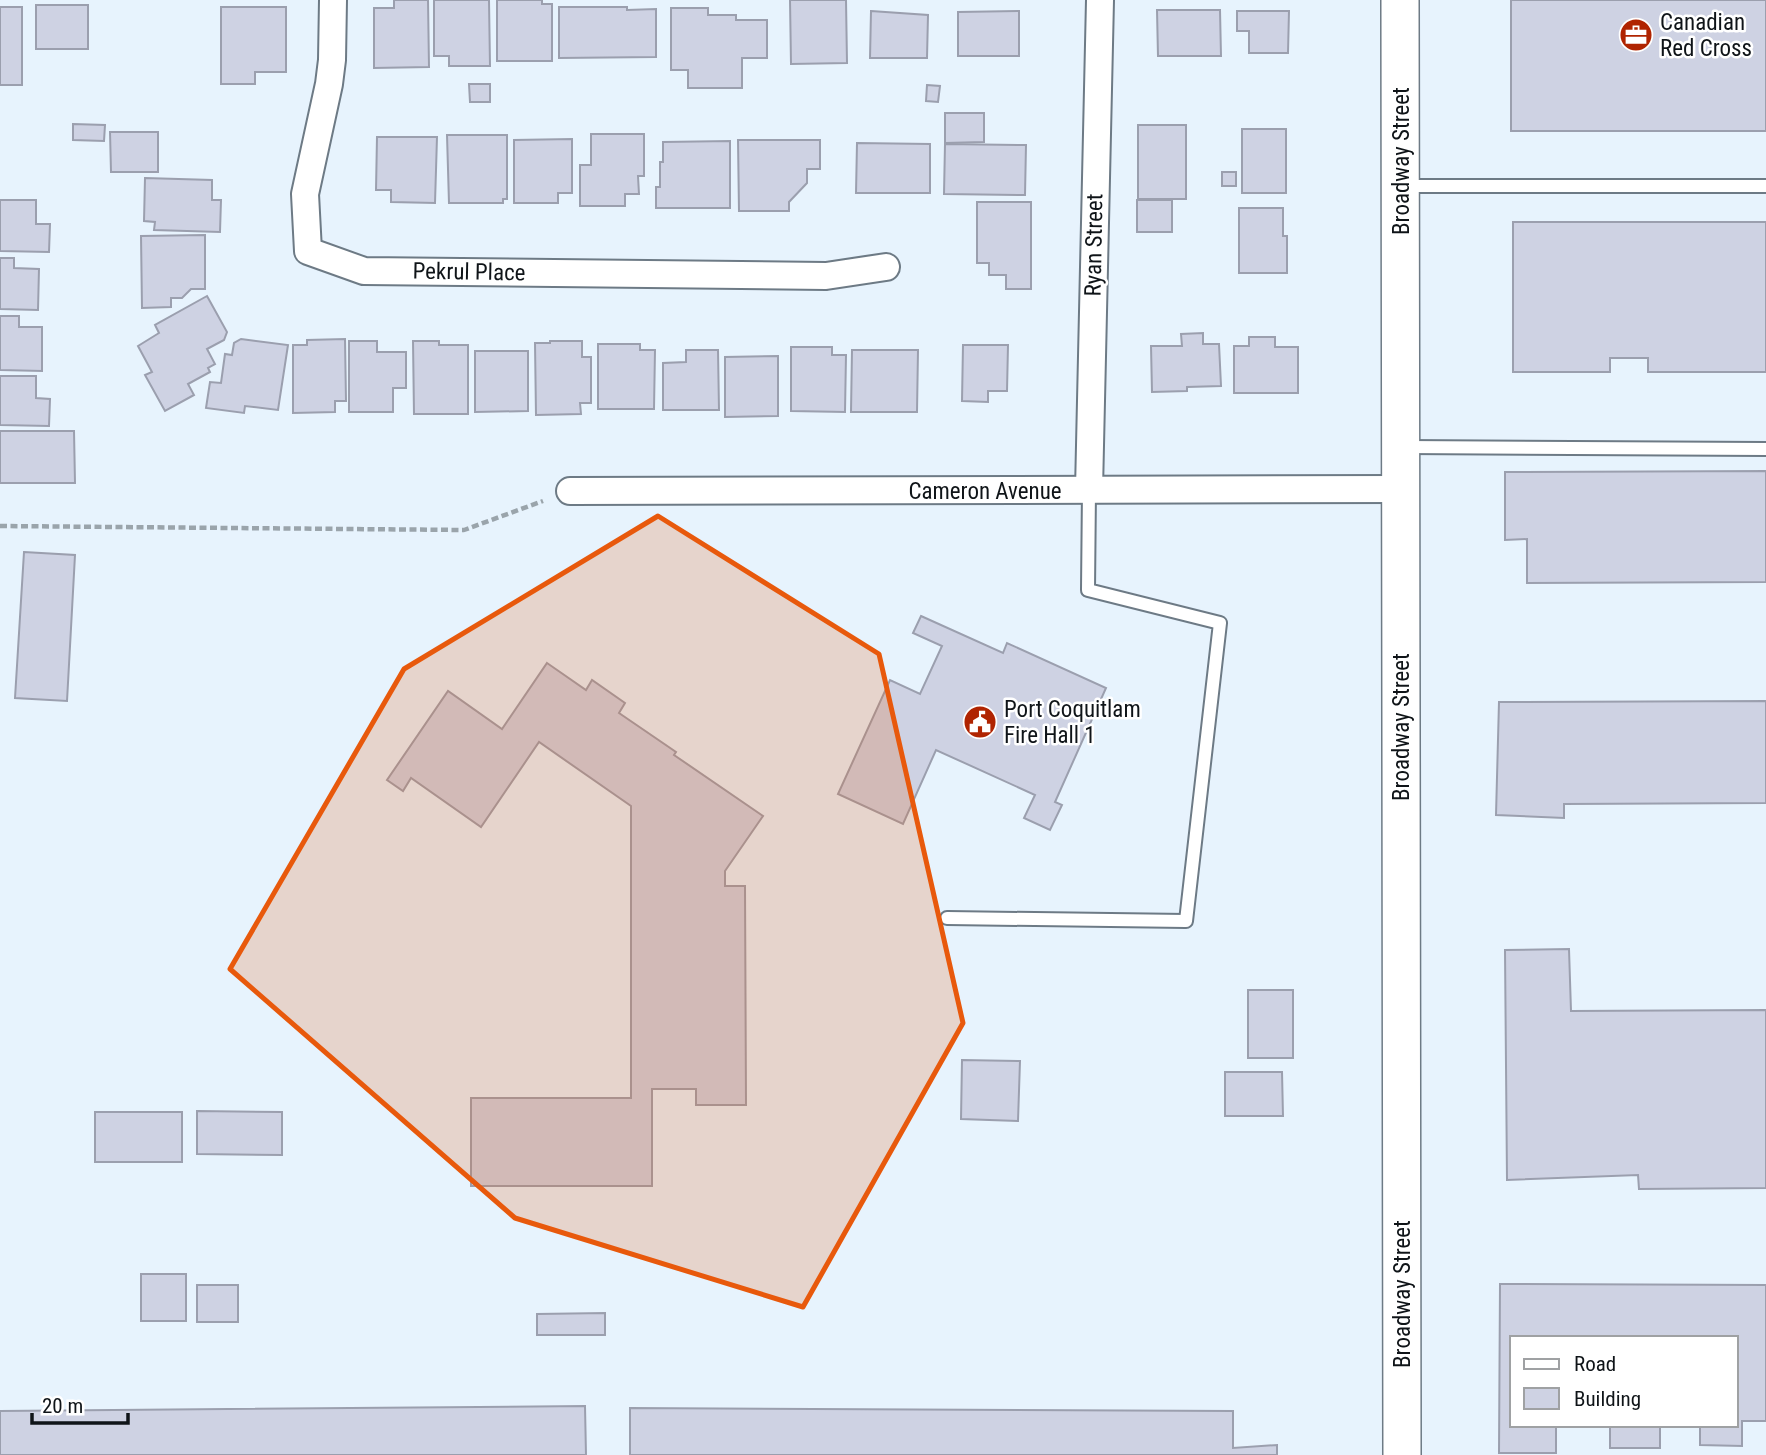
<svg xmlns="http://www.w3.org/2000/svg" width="1766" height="1455" font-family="'Roboto Condensed',sans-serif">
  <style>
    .building { fill: #ced2e3; stroke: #9b9fae; stroke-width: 2 }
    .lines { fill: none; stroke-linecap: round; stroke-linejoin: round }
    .service-casing { stroke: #6d7a85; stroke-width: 16 }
    .minor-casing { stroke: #6d7a85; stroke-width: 30 }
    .secondary-casing { stroke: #6d7a85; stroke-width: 40 }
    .path { stroke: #9aa4ab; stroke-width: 4.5; stroke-dasharray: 7 3.5; stroke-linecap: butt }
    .service { stroke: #fff; stroke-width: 12 }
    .minor { stroke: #fff; stroke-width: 26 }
    .secondary { stroke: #fff; stroke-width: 37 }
    .marked { fill: #e8590c; fill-opacity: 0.2; stroke: #e8590c; stroke-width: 5; stroke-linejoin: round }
    .labels { text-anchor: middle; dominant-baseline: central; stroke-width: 5; stroke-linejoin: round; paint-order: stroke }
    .poi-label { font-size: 23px; fill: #0f1418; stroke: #fff; text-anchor: start }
    .street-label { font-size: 23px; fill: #0f1418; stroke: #fff }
  </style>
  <rect width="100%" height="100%" fill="#e7f3fd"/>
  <!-- building -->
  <g class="building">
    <path d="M394,0H428L429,67L374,68V8H394Z"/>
    <path d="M434,0H489L490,66H449V56H434Z"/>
    <path d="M497,0H542V4H552V61H497Z"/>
    <path d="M790,0H846L847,63L791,64Z"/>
    <rect x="1511" y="0" width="255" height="131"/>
    <rect x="36" y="5" width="52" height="44"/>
    <rect x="0" y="7" width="22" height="78"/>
    <path d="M221,7H286V72H255V84H221Z"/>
    <path d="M559,7H627V10L656,9V57L559,58Z"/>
    <path d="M671,8H708V15H736V20H767V58H742V88H688V70H671Z"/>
    <path d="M1157,10H1220L1221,56H1158Z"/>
    <path d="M871,11L928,15L927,58H870Z"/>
    <path d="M1019,11V56H958V12Z"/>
    <path d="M1237,11H1289L1288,53H1249V31H1237Z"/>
    <path d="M469,84H490V102H470Z"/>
    <path d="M927,85L940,86L938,102L926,101Z"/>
    <path d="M945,113H984V142L945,143Z"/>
    <path d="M73,124L105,125L104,141L73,140Z"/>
    <rect x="1138" y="125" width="48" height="74"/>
    <rect x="1242" y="129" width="44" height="64"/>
    <path d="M110,132H158V172H111Z"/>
    <path d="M591,134H644V176H638L639,194H625V206H580V165H591Z"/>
    <path d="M447,135H507V199H503V203H449Z"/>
    <path d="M377,137H437L435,203L391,202V190H376Z"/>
    <path d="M572,139V193H558V203H514V140Z"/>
    <path d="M738,140H820V169H807V183L789,202V211H739Z"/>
    <path d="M730,141V208H656V187H660V162H663V142Z"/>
    <path d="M857,143L930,144V193H856Z"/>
    <path d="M945,144L1026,145L1025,195L944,194Z"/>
    <rect x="1222" y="172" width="14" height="14"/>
    <path d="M145,178L212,180V200H221L220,232L154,230L155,222L144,221Z"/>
    <path d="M0,200H36V224H50L49,252L0,251Z"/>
    <rect x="1137" y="200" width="35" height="32"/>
    <path d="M977,202H1031V289H1006V275H989V263H977Z"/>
    <path d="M1239,208H1283V236H1287V273H1239Z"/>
    <path d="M1513,222H1766V372H1648V358H1610V372H1513Z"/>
    <path d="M205,235V289H191L182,298H171V307L142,308L141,236Z"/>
    <path d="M0,258H14V268L39,269L38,310L0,309Z"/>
    <path d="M207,296L227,332L224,340L207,349L215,364L208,368L210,372L188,384L194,395L165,411L145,375L152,372L138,346L159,333L155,325Z"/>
    <path d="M0,316H19V327H42V371L0,370Z"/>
    <path d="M1203,333V344H1219L1221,386L1187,387V391L1152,392L1151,346H1182L1181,334Z"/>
    <path d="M1249,337H1275V347H1298V393H1234V346H1249Z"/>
    <path d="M241,339L288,345L278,410L245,406L244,413L206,408L210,382L221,383L225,354L232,355L234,343Z"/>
    <path d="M345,339L346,401H335V412L293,413V345H307V340Z"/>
    <path d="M349,341H377V352H406V388H393V412H349Z"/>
    <path d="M413,341H439V345H468V414H414Z"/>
    <path d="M550,341H582V357H591V403H580L581,414L536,415L535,343H550Z"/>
    <path d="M598,344H640V350H655L654,409H598Z"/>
    <path d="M963,345H1008L1007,391H988V402L962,401Z"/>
    <path d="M791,347H832V355H846L845,412L791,411Z"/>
    <path d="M686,350H718L719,410H663V363L686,362Z"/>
    <path d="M852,350H918L917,412H851Z"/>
    <path d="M475,351H528V411L475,412Z"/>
    <path d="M778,356V416L725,417V357Z"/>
    <path d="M0,376H36V398L50,399L49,426L0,425Z"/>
    <path d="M0,431H74L75,483H0Z"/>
    <path d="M1766,471V582L1527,583V539L1505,540V472Z"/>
    <path d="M24,552L75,555L67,701L15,698Z"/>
    <path d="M921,616L1003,653L1007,643L1106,688L1055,802L1062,805L1050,830L1024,818L1035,795L936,750L903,824L838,794L890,680L920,694L942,646L913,633Z"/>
    <path d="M547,663L586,690L592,680L625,703L619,713L676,752L674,755L763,816L725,871V886H745L746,1105H696V1089H652V1186H471V1098H631V806L539,742L481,827L411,778L403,791L387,780L448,691L502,729Z"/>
    <path d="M1766,701V803L1564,804V818L1496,815L1499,702Z"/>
    <path d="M1569,949L1571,1011L1766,1010V1188L1639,1189L1638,1175L1507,1180L1505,950Z"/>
    <rect x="1248" y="990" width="45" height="68"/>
    <path d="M962,1060L1020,1061L1018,1121L961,1119Z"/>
    <path d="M1225,1072H1282L1283,1116H1225Z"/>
    <path d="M197,1111L282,1112V1155L197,1154Z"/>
    <rect x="95" y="1112" width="87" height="50"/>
    <rect x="141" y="1274" width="45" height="47"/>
    <path d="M1500,1284L1766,1285V1421H1742V1446L1700,1445V1425H1736V1338H1512V1425H1660V1448H1610V1426H1556V1453H1499Z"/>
    <rect x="197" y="1285" width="41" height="37"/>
    <path d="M605,1313V1335H537V1314Z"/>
    <path d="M585,1406L586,1455H0V1411Z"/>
    <path d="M630,1408L1233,1411V1448L1277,1445V1455H630Z"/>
  </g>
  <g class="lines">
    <defs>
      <g id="service">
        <path d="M1404,186H1766"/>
        <path d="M1405,447L1766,449"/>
        <path d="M947,918L1186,921L1220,623L1088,590L1089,490"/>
      </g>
      <g id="minor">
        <path d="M333,0L332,60L329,84L305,194L308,251L364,271L826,276L886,267"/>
        <path d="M1089,490L1100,0"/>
        <path d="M570,491L1401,489"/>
      </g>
      <path id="secondary" d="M1400,0L1402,1455"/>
    </defs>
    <!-- service casing -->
    <use href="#service" class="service-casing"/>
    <!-- minor casing -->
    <use href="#minor" class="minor-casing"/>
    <!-- secondary casing -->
    <use href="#secondary" class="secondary-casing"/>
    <!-- path -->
    <path class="path" d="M0,526L464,530L543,501"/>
    <!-- service -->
    <use href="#service" class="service"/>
    <!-- minor -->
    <use href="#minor" class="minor"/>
    <!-- secondary -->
    <use href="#secondary" class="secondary"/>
  </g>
  <!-- marked area -->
  <path class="marked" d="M658,516L879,654L963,1023L803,1307L515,1218L230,969L404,669Z"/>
  <!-- icons -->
  <defs>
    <symbol id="office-disc" viewBox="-11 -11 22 22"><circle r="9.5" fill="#b02401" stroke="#fff"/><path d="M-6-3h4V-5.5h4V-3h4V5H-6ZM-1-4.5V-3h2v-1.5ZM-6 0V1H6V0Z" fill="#fff"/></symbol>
    <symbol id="civic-disc" viewBox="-11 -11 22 22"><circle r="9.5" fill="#b02401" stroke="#fff"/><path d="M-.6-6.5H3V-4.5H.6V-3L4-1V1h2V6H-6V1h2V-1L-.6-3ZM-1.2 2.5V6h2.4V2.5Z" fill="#fff"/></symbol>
  </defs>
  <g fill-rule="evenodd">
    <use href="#office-disc" x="1617" y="16" width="38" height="38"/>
    <use href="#civic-disc" x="961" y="703" width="38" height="38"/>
  </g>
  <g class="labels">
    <!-- poi labels -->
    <g class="poi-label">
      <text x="1660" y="22">Canadian<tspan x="1660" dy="26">Red Cross</tspan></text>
      <text x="1004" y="709">Port Coquitlam<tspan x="1004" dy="26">Fire Hall 1</tspan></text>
    </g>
    <!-- street labels -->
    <g class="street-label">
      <text transform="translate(1401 161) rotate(-90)">Broadway Street</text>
      <text transform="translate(1094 245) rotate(-89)">Ryan Street</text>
      <text transform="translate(469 272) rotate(1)">Pekrul Place</text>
      <text x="985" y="491">Cameron Avenue</text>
      <text transform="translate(1401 727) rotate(-90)">Broadway Street</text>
      <text transform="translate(1402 1294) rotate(-90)">Broadway Street</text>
    </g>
  </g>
  <!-- legend -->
  <rect x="1510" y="1336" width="228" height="91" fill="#ffffff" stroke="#9fa1a3" stroke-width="2"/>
  <rect x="1524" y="1359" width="35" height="10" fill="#ffffff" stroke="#9fa1a3" stroke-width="2"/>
  <text x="1574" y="1371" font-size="21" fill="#0f1418">Road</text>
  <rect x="1524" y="1388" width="35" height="21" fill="#ced2e3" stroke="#9fa1a3" stroke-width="2"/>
  <text x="1574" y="1406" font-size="21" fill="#0f1418">Building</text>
  <!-- scale -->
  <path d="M32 1413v10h96v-10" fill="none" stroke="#0f1418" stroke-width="3.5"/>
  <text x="42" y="1413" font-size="21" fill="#0f1418" stroke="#ffffff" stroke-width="5" paint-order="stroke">20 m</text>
</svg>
